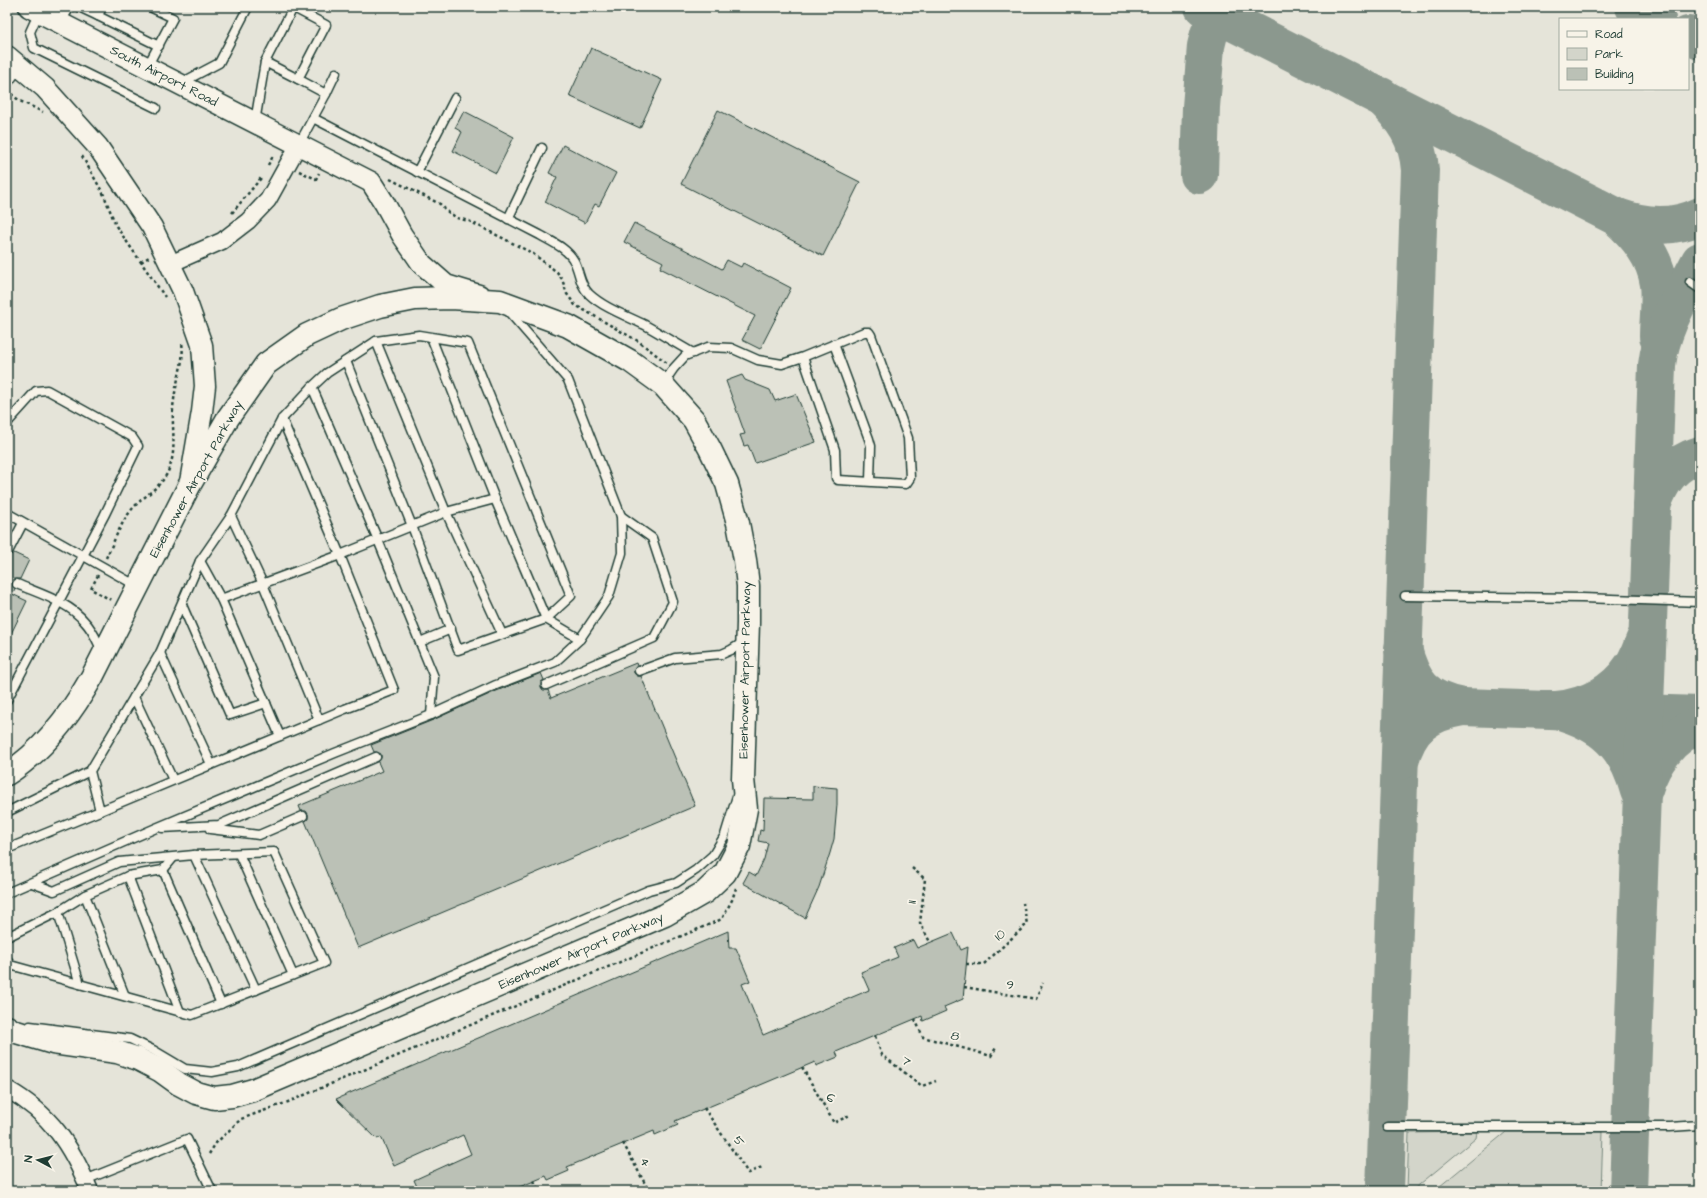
<svg xmlns="http://www.w3.org/2000/svg" width="1707" height="1198" font-family="'Architects Daughter',sans-serif">
  <style>
    .built { fill: #e5e4d9; fill-rule: evenodd }
    .green { fill: #d3d5ca; stroke: #79897f }
    .lines { fill: none; stroke-linecap: round; stroke-linejoin: round }
    .taxiway { stroke: #8b988e; stroke-width: 38 }
    .building { fill: #bbc1b6; stroke: #1f3d34 }
    .service-casing { stroke: #1f3d34; stroke-width: 11 }
    .minor-casing { stroke: #1f3d34; stroke-width: 19 }
    .tertiary-casing { stroke: #1f3d34; stroke-width: 23 }
    .secondary-casing { stroke: #1f3d34; stroke-width: 25 }
    .path { stroke: #1f3d34; stroke-width: 2.5; stroke-dasharray: 3 3; stroke-linecap: butt }
    .service { stroke: #f7f3e8; stroke-width: 8 }
    .minor { stroke: #f7f3e8; stroke-width: 16 }
    .tertiary { stroke: #f7f3e8; stroke-width: 20 }
    .secondary { stroke: #f7f3e8; stroke-width: 22 }
    .labels { text-anchor: middle; dominant-baseline: central; stroke-width: 3.5; stroke-linejoin: round; paint-order: stroke }
    .street-label { font-size: 13px; fill: #1f3d34; stroke: #f7f3e8 }
  </style>
  <rect width="100%" height="100%" fill="#f7f3e8"/>
  <filter id="ink" filterUnits="userSpaceOnUse"><feTurbulence type="fractalNoise" baseFrequency=".025" numOctaves="2"/><feDisplacementMap in="SourceGraphic" scale="8" xChannelSelector="R" yChannelSelector="G"/><feConvolveMatrix kernelMatrix="1 2 1 2 8 2 1 2 1" color-interpolation-filters="sRGB"/></filter>
  <g filter="url(#ink)">
    <!-- built -->
    <path class="built" d="M7,7H1700V1191H7ZM1560,19H1688V89H1560Z"/>
    <!-- green -->
    <g class="green">
      <path d="M1477,1132L1476,1138L1414,1189H1407L1409,1133Z"/>
      <path d="M1506,1132H1603L1601,1191H1434Z"/>
    </g>
    <g class="lines">
      <!-- taxiway -->
      <g class="taxiway">
        <path d="M1203,7L1617,217"/>
        <path d="M1634,7L1657,19"/>
        <path d="M1688,35L1700,41"/>
        <path d="M1381,96C1403,118 1418,138 1420,170L1385,1191"/>
        <path d="M1199,175L1201,107L1206,46L1209,34L1223,7"/>
        <path d="M1658,337C1658,320 1661,301 1659,284C1655,256 1637,235 1617,217C1645,227 1673,229 1700,216"/>
        <path d="M1652,506C1660,481 1673,463 1700,455"/>
        <path d="M1462,707L1700,715"/>
        <path d="M1400,761C1409,726 1428,713 1462,707C1426,700 1412,684 1403,649"/>
        <path d="M1644,789C1652,762 1672,734 1700,725"/>
        <path d="M1639,791C1627,745 1603,723 1557,710C1587,707 1615,693 1632,667C1638,659 1641,648 1645,639"/>
        <path d="M1628,1191L1657,365C1661,328 1683,294 1700,261"/>
      </g>
    </g>
    <!-- building -->
    <g class="building">
      <path d="M591,48L662,80L640,128L569,96Z"/>
      <path d="M718,110L860,182L823,256L681,184Z"/>
      <path d="M464,111L514,137L496,173L453,151L462,132L455,128Z"/>
      <path d="M563,145L616,173L599,206L595,204L585,223L545,202L557,177L549,173Z"/>
      <path d="M634,223L722,269L727,260L741,267L743,263L791,288L760,349L742,340L755,316L660,268L663,262L624,242Z"/>
      <path d="M742,375L745,380L770,390L775,401L796,394L816,442L755,463L748,445L744,446L740,435L745,434L726,381Z"/>
      <path d="M14,553L29,560L20,579H14L12,584L15,589L12,594L27,601L7,642V555Z"/>
      <path d="M636,663L637,666L634,670V673L638,676H641L695,806L358,948L305,821L308,819V814L306,811H301L299,806L382,771L378,762L381,758V754L377,752H374L371,745L433,720L494,692L541,673L544,680L541,682V687L543,690H548L551,698Z"/>
      <path d="M813,786L837,788V805L834,839L830,853L819,887L805,918L743,883L749,872L756,876L764,859L768,843L758,841L760,830L763,831L764,798L813,799Z"/>
      <path d="M728,931L729,948H736L750,981L742,984L763,1035L869,990L861,972L898,957L894,948L913,940L917,948L953,933L961,950L968,947L963,999L944,1007L946,1011L923,1021L922,1016L836,1052L838,1057L816,1066L815,1062L675,1121L678,1125L655,1135L654,1131L567,1167L569,1171L548,1180L546,1176L510,1191H419L414,1180L471,1154L463,1135L394,1166L381,1137L377,1139L336,1099Z"/>
    </g>
    <g class="lines">
      <defs>
        <g id="service">
          <path d="M79,7L98,16"/>
          <path d="M102,7L98,16L159,46"/>
          <path d="M292,7L326,25L298,79L326,94L313,118"/>
          <path d="M293,8L265,62L298,79"/>
          <path d="M39,12L30,32L34,48L156,108"/>
          <path d="M60,23L70,7"/>
          <path d="M147,67L173,18L150,7"/>
          <path d="M181,83L219,63L248,7"/>
          <path d="M7,84L20,67"/>
          <path d="M326,94L336,73"/>
          <path d="M255,122L265,62"/>
          <path d="M299,144L313,118L540,235C552,242 567,248 574,261C580,272 579,284 589,294C604,308 627,316 645,325C661,334 677,344 693,353"/>
          <path d="M417,172L455,98"/>
          <path d="M508,219L542,148"/>
          <path d="M1690,282L1700,289"/>
          <path d="M431,337L495,499L446,512L340,555L394,690L345,709L100,811L90,771L160,653L200,561L231,516L282,419L312,387L327,373L376,341L419,335L468,343L571,596L546,619L580,639"/>
          <path d="M376,341L446,512L502,634"/>
          <path d="M834,344L869,439L871,446L870,481"/>
          <path d="M346,361L412,526L458,650L546,619L495,499"/>
          <path d="M663,384L674,368L685,356L708,347L731,348L758,360L782,364L803,357L835,450L836,478L838,480L906,484L910,478L908,438L871,335L869,332H864L803,357"/>
          <path d="M312,387L378,540L434,677L431,715"/>
          <path d="M7,423L36,391L47,390L132,437L138,446L104,516L7,700"/>
          <path d="M7,513L137,586"/>
          <path d="M231,516L263,584L319,720"/>
          <path d="M9,550L23,523"/>
          <path d="M200,561L221,599L340,555L282,419"/>
          <path d="M17,584C40,594 69,602 85,622C93,630 97,641 102,651"/>
          <path d="M1405,596L1582,598L1700,602"/>
          <path d="M221,599L280,736"/>
          <path d="M182,605L230,715L266,703"/>
          <path d="M420,642L451,629"/>
          <path d="M160,653L211,764"/>
          <path d="M639,671L675,658L722,654L731,650L744,642"/>
          <path d="M546,685L654,638L673,602L652,538L621,516"/>
          <path d="M134,697L173,780"/>
          <path d="M7,812L90,771"/>
          <path d="M162,828L219,825L376,757"/>
          <path d="M210,829L259,835L303,816"/>
          <path d="M7,849L100,811"/>
          <path d="M239,854L293,975"/>
          <path d="M194,855L256,990"/>
          <path d="M163,870L221,1004"/>
          <path d="M128,876L180,1012"/>
          <path d="M7,893L156,828L335,753L431,715L496,685L555,662L580,639L609,596L622,553L621,516L568,380L508,311"/>
          <path d="M85,895L125,996"/>
          <path d="M58,912L80,984"/>
          <path d="M7,937L58,912L85,895L128,876L163,870L173,858"/>
          <path d="M7,959L10,965L192,1015L324,963L274,852L194,855L119,862L54,891L32,883"/>
          <path d="M30,1026L130,1039L153,1050L185,1069L212,1072L238,1067L649,890L676,883L696,870L713,855L725,835L737,796"/>
          <path d="M1387,1127H1670L1700,1125"/>
          <path d="M85,1180L187,1139L212,1191"/>
        </g>
        <g id="minor">
          <path d="M170,264L222,241L248,221L268,200L299,144"/>
          <path d="M7,1089C51,1114 71,1145 90,1191"/>
        </g>
        <g id="tertiary">
          <path d="M29,7L371,182L385,204L402,235L422,264L446,285L479,295"/>
          <path d="M7,56L45,88L98,147L152,227L183,291L202,345L205,386L202,412L190,482"/>
        </g>
        <path id="secondary" d="M7,774C43,751 71,714 92,677L189,486L228,418L266,364L307,335L341,319L380,306L415,299L451,298L500,301L568,326L630,361L663,385L694,420L710,449L727,484L738,523L745,560L748,586V623L743,779L746,809L739,846L725,873L705,892L665,915L253,1090L232,1096L214,1098L196,1093L179,1084L161,1071L138,1059L117,1052L53,1043L13,1031L7,1027"/>
      </defs>
      <!-- service casing -->
      <use href="#service" class="service-casing"/>
      <!-- minor casing -->
      <use href="#minor" class="minor-casing"/>
      <!-- tertiary casing -->
      <use href="#tertiary" class="tertiary-casing"/>
      <!-- secondary casing -->
      <use href="#secondary" class="secondary-casing"/>
      <!-- path -->
      <g class="path">
        <path d="M11,94L20,101L43,112"/>
        <path d="M82,156L104,195L116,226L165,297"/>
        <path d="M268,165L272,158L275,160"/>
        <path d="M299,171L316,179L319,173"/>
        <path d="M390,179L440,204L448,212L457,218L469,221L532,253L557,272L562,279L567,294L575,305L638,341L667,363"/>
        <path d="M232,213L261,178"/>
        <path d="M141,262L149,257"/>
        <path d="M106,558C114,542 121,521 134,507C145,495 163,486 169,469C178,447 170,423 174,400C176,380 185,362 182,343"/>
        <path d="M98,575L91,589L111,600"/>
        <path d="M912,868L925,879L920,923L930,942"/>
        <path d="M966,964H984L1027,924L1023,903"/>
        <path d="M964,987L1036,999L1043,983"/>
        <path d="M915,1019L923,1037L991,1056L997,1046"/>
        <path d="M875,1036L882,1055L922,1086L936,1081"/>
        <path d="M802,1067L834,1123L850,1115"/>
        <path d="M704,1108L748,1173L762,1167"/>
        <path d="M623,1143L649,1191"/>
        <path d="M209,1154L216,1143L241,1119L288,1102L722,919L732,900L736,888"/>
        <path d="M534,1181L539,1191"/>
      </g>
      <!-- service -->
      <use href="#service" class="service"/>
      <!-- minor -->
      <use href="#minor" class="minor"/>
      <!-- tertiary -->
      <use href="#tertiary" class="tertiary"/>
      <!-- secondary -->
      <use href="#secondary" class="secondary"/>
    </g>
  </g>
  <g class="labels">
    <!-- street labels -->
    <g class="street-label">
      <text transform="translate(164 76) rotate(27)">South Airport Road</text>
      <text transform="translate(196 479) rotate(-61)">Eisenhower Airport Parkway</text>
      <text transform="translate(745 670) rotate(-89)">Eisenhower Airport Parkway</text>
      <text transform="translate(912 902) rotate(-84)">11</text>
      <text transform="translate(1000 935) rotate(-43)">10</text>
      <text transform="translate(581 951) rotate(-23)">Eisenhower Airport Parkway</text>
      <text transform="translate(1010 985) rotate(9)">9</text>
      <text transform="translate(955 1036) rotate(15)">8</text>
      <text transform="translate(906 1061) rotate(38)">7</text>
      <text transform="translate(831 1098) rotate(61)">6</text>
      <text transform="translate(739 1141) rotate(56)">5</text>
      <text transform="translate(645 1162) rotate(62)">4</text>
    </g>
  </g>
  <!-- margin -->
  <rect width="1707" height="1198" fill="none" stroke="#f7f3e8" stroke-width="24"/>
  <rect x="12" y="12" width="1683" height="1174" fill="none" stroke="#1f3d34" stroke-width="1.5" filter="url(#ink)"/>
  <!-- legend -->
  <rect x="1559" y="18" width="130" height="72" fill="#f7f3e8" stroke="#a1aaa0"/>
  <rect x="1567" y="31" width="20" height="6" fill="#f7f3e8" stroke="#a1aaa0"/>
  <text x="1595" y="38" font-size="12" fill="#1f3d34">Road</text>
  <rect x="1567" y="48" width="20" height="12" fill="#d3d5ca" stroke="#a1aaa0"/>
  <text x="1595" y="58" font-size="12" fill="#1f3d34">Park</text>
  <rect x="1567" y="68" width="20" height="12" fill="#bbc1b6" stroke="#a1aaa0"/>
  <text x="1595" y="78" font-size="12" fill="#1f3d34">Building</text>
  <!-- north arrow -->
  <g transform="translate(38 1160) rotate(277)" stroke="#f7f3e8" stroke-width="3" paint-order="stroke">
  <path d="M0-3L7 15L0 10L-7 15Z" fill="#1f3d34"/>
  <text y="-6" font-size="11" font-weight="bold" text-anchor="middle" fill="#1f3d34">N</text>
  </g>
</svg>
